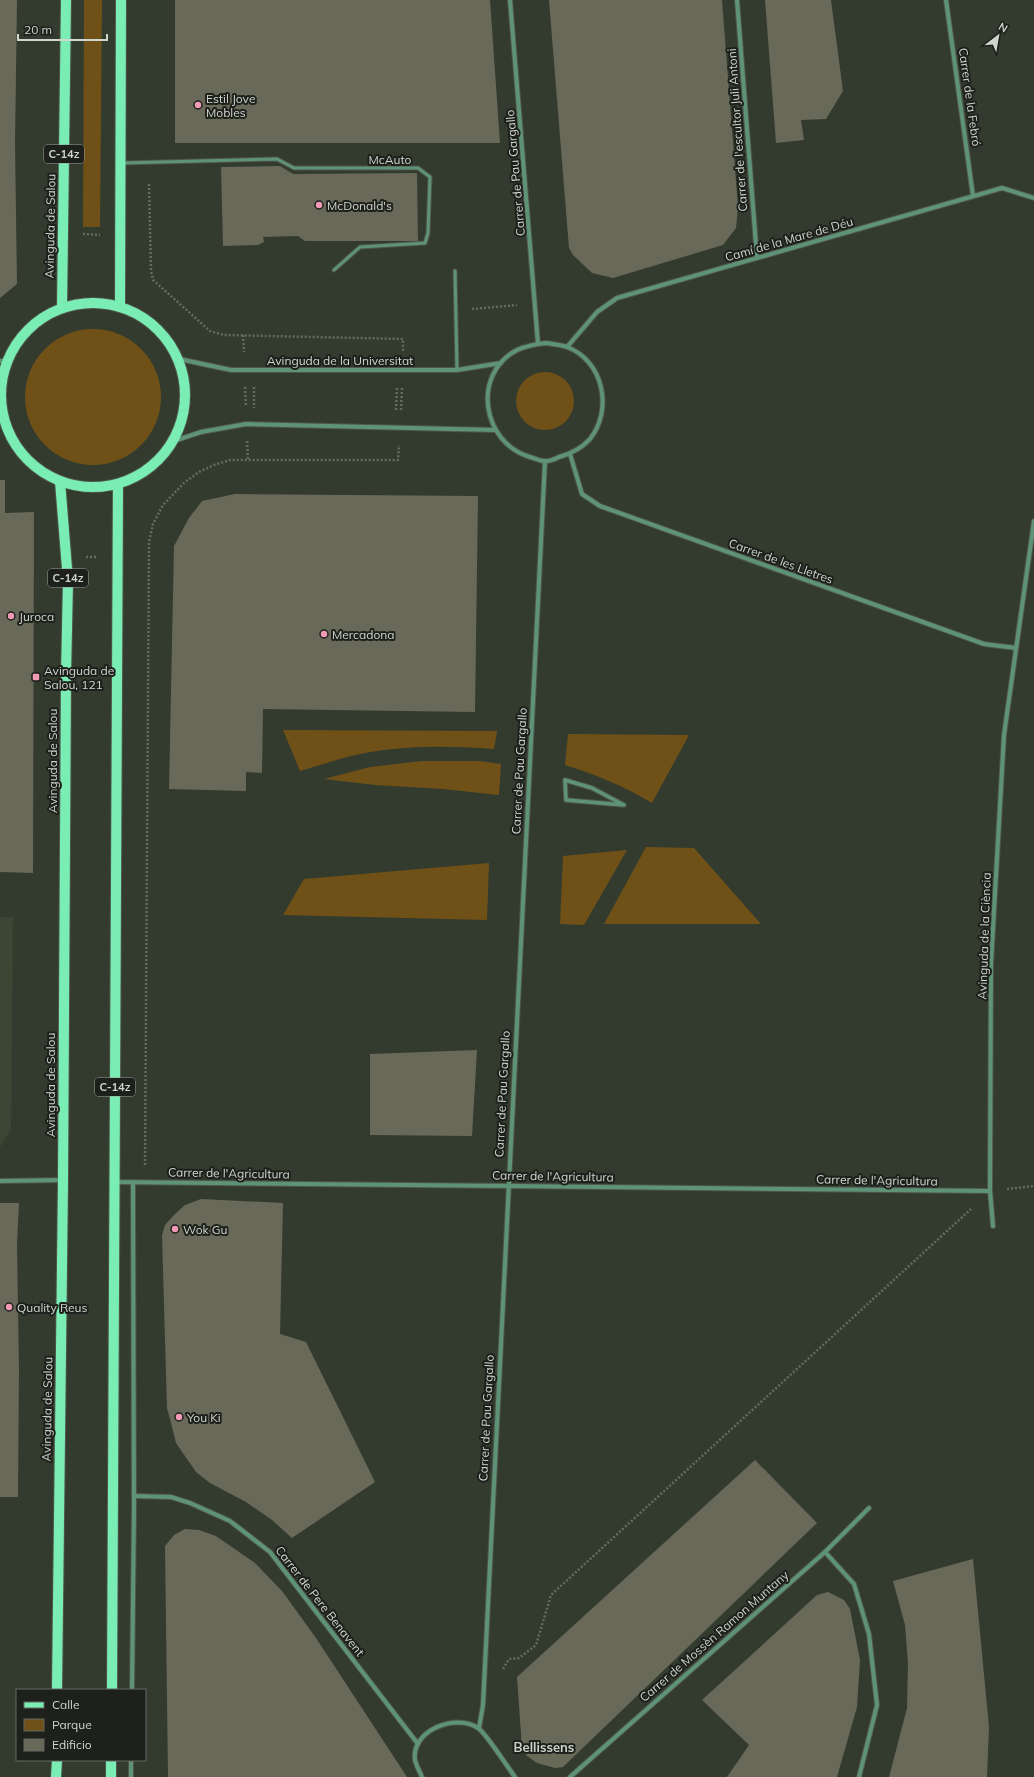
<svg xmlns="http://www.w3.org/2000/svg" width="1034" height="1777" font-family="Mulish,sans-serif">
  <style>
    .built { fill: #3b4634 }
    .green { fill: #6f5118 }
    .building { fill: #696959 }
    .lines { fill: none; stroke-linecap: round; stroke-linejoin: round }
    .service-casing { stroke: #4f574b; stroke-width: 5 }
    .pedestrian-casing { stroke: #4f574b; stroke-width: 5.5 }
    .minor-casing { stroke: #4f574b; stroke-width: 6 }
    .primary-casing { stroke: #4f574b; stroke-width: 12 }
    .path { stroke: #646b60; stroke-width: 2.5; stroke-dasharray: 2 2; stroke-linecap: butt }
    .service { stroke: #5e9377; stroke-width: 3 }
    .pedestrian { stroke: #5e9377; stroke-width: 3.5 }
    .minor { stroke: #5e9377; stroke-width: 4 }
    .primary { stroke: #7aedb4; stroke-width: 10 }
    .poi-dot { fill: #f09ab6; stroke: #1d201b; stroke-width: 1.5 }
    .labels { text-anchor: middle; dominant-baseline: central; stroke-width: 4; stroke-linejoin: round; paint-order: stroke }
    .shield { fill: #1d201b; stroke: #9a9f98; stroke-width: 1 }
    .shield-label { font-size: 11px; font-weight: bold; fill: #d0d5cd }
    .street-label { font-size: 12px; fill: #d0d5cd; stroke: #1d201b }
    .poi-label { font-size: 12px; fill: #d0d5cd; stroke: #1d201b; text-anchor: start }
    .neighbourhood-label { font-size: 13px; font-weight: bold; fill: #cbd5c5; stroke: #1d201b }
  </style>
  <rect width="100%" height="100%" fill="#333b2e"/>
  <!-- built -->
  <path class="built" d="M0,917H13L11,1130L0,1147Z"/>
  <!-- green -->
  <g class="green">
    <path d="M84,0H102L100,227H83Z"/>
    <circle cx="93" cy="397" r="68"/>
    <circle cx="545" cy="401" r="29"/>
    <path d="M283,730L497,731L494,749C451,746 408,745 365,753C343,757 322,765 300,771Z"/>
    <path d="M568,734L689,735L652,803C624,786 597,775 565,765Z"/>
    <path d="M422,761H479L501,764L499,795L443,789L375,785L324,779L370,767Z"/>
    <path d="M646,847L694,848L761,924H604Z"/>
    <path d="M627,850L584,925L560,924L563,856Z"/>
    <path d="M489,863L487,920L283,915L304,879Z"/>
  </g>
  <!-- building -->
  <g class="building">
    <path d="M0,0H17L15,143L17,284L0,298Z"/>
    <path d="M175,0H490L500,143H175Z"/>
    <path d="M549,0H722L738,207L736,228L723,245L613,278L592,273L573,255L569,248Z"/>
    <path d="M765,0H831L843,91L826,119L801,120L804,140L776,143Z"/>
    <path d="M280,166L293,174L417,173L418,241H305L298,236L263,237L264,242L258,245L223,246L221,167Z"/>
    <path d="M0,480H5V513L34,512L33,873L0,872Z"/>
    <path d="M235,494L478,496L475,712L263,709L262,773L246,772V791L169,789L174,546L189,518L202,501Z"/>
    <path d="M477,1050L472,1136L370,1135V1054Z"/>
    <path d="M201,1199L283,1203L280,1334L306,1342L375,1482L292,1538L272,1520L246,1502L210,1483L196,1472L176,1443L171,1423L167,1408L162,1235L165,1225L174,1215L185,1205Z"/>
    <path d="M0,1203H19L17,1245L19,1369L18,1497H0Z"/>
    <path d="M755,1460L817,1523L563,1767L555,1768L537,1763L527,1756L522,1748L517,1677Z"/>
    <path d="M185,1529L199,1530L216,1536L255,1563L282,1591L316,1638L407,1777H168L165,1546L174,1535Z"/>
    <path d="M973,1559L989,1727L987,1777H889L907,1708L908,1663L905,1625L893,1581Z"/>
    <path d="M828,1592L844,1600L850,1609L860,1660L857,1707L837,1777H727L749,1745L702,1700L817,1595Z"/>
  </g>
  <g class="lines">
    <defs>
      <g id="service">
        <path d="M123,163L277,159L294,168H418L430,177L428,233L425,243L360,247L334,270"/>
        <path d="M455,271L457,370"/>
      </g>
      <path id="pedestrian" d="M565,780L592,788L624,805L566,800Z"/>
      <g id="minor">
        <path d="M510,0L538,344"/>
        <path d="M737,0L757,258"/>
        <path d="M946,0L973,196"/>
        <path d="M546,343C553,344 561,345 567,347C604,361 613,410 590,439C582,448 570,454 559,457C555,459 549,462 544,461C540,461 534,458 530,457C482,443 471,374 517,350C526,346 536,344 546,343Z"/>
        <path d="M567,347L597,312L617,298L1002,188L1034,198"/>
        <path d="M179,359L231,370H457L501,363"/>
        <path d="M0,361H7"/>
        <path d="M0,419H4"/>
        <path d="M174,441L201,432L246,424L495,430"/>
        <path d="M570,454L582,494L600,506L984,644L1016,648"/>
        <path d="M0,1181L63,1180"/>
        <path d="M115,1182L990,1191"/>
        <path d="M993,1226L990,1191L991,964L1004,735L1034,521"/>
        <path d="M134,1496L171,1497L190,1503L230,1521L270,1552L418,1744"/>
        <path d="M825,1552L854,1584L869,1634L877,1705L859,1777"/>
        <path d="M132,1690L134,1510L133,1182"/>
        <path d="M479,1728L483,1705L545,461"/>
        <path d="M131,1777V1760"/>
        <path d="M422,1777C420,1772 416,1765 415,1760C411,1730 456,1713 478,1728C486,1733 508,1768 515,1777"/>
        <path d="M570,1777L825,1552L869,1508"/>
      </g>
      <g id="primary">
        <circle cx="93" cy="395" r="92"/>
        <path d="M120,307L121,0"/>
        <path d="M62,308L66,0"/>
        <path d="M57,1690L63,1180L66,675L68,581L60,481"/>
        <path d="M112,1690L118,484"/>
        <path d="M56,1777L57,1760"/>
        <path d="M111,1777V1760"/>
      </g>
    </defs>
    <!-- service casing -->
    <use href="#service" class="service-casing"/>
    <!-- pedestrian casing -->
    <use href="#pedestrian" class="pedestrian-casing"/>
    <!-- minor casing -->
    <use href="#minor" class="minor-casing"/>
    <!-- primary casing -->
    <use href="#primary" class="primary-casing"/>
    <!-- path -->
    <g class="path">
      <path d="M149,184L151,271L153,280L210,331L224,335L403,339V352"/>
      <path d="M83,234L100,235"/>
      <path d="M472,309L517,305"/>
      <path d="M243,335L244,352"/>
      <path d="M245,387L246,406"/>
      <path d="M254,387V408"/>
      <path d="M396,410L397,387"/>
      <path d="M401,410L402,387"/>
      <path d="M247,441L248,459"/>
      <path d="M86,557H97"/>
      <path d="M145,1165L149,542L153,524L163,505L185,482L199,472L214,465L230,460H398L399,445"/>
      <path d="M1007,1189L1034,1186"/>
      <path d="M503,1669L509,1659L519,1658L536,1645L551,1595L971,1209"/>
    </g>
    <!-- service -->
    <use href="#service" class="service"/>
    <!-- pedestrian -->
    <use href="#pedestrian" class="pedestrian"/>
    <!-- minor -->
    <use href="#minor" class="minor"/>
    <!-- primary -->
    <use href="#primary" class="primary"/>
  </g>
  <!-- markers -->
  <g class="poi-dot">
    <circle cx="198" cy="105" r="4"/>
    <circle cx="319" cy="205" r="4"/>
    <circle cx="11" cy="616" r="4"/>
    <circle cx="324" cy="634" r="4"/>
    <rect x="32" y="673" width="8" height="8" rx="2"/>
    <circle cx="175" cy="1229" r="4"/>
    <circle cx="9" cy="1307" r="4"/>
    <circle cx="179" cy="1417" r="4"/>
  </g>
  <g class="labels">
    <!-- shield labels -->
    <g class="shield">
      <rect x="44" y="145" width="40" height="18" rx="3"/>
      <rect x="48" y="569" width="40" height="18" rx="3"/>
      <rect x="95" y="1078" width="40" height="18" rx="3"/>
    </g>
    <g class="shield-label">
      <text x="64" y="154">C-14z</text>
      <text x="68" y="578">C-14z</text>
      <text x="115" y="1087">C-14z</text>
    </g>
    <!-- street labels -->
    <g class="street-label">
      <text transform="translate(970 97) rotate(82)">Carrer de la Febró</text>
      <text transform="translate(737 130) rotate(-94)">Carrer de l'escultor Juli Antoni</text>
      <text x="390" y="159">McAuto</text>
      <text transform="translate(515 173) rotate(-95)">Carrer de Pau Gargallo</text>
      <text transform="translate(50 226) rotate(-89)">Avinguda de Salou</text>
      <text transform="translate(789 239) rotate(-16)">Camí de la Mare de Déu</text>
      <text x="340" y="360">Avinguda de la Universitat</text>
      <text transform="translate(781 561) rotate(20)">Carrer de les Lletres</text>
      <text transform="translate(52 761) rotate(-90)">Avinguda de Salou</text>
      <text transform="translate(519 771) rotate(-87)">Carrer de Pau Gargallo</text>
      <text transform="translate(984 936) rotate(-88)">Avinguda de la Ciència</text>
      <text transform="translate(50 1085) rotate(-90)">Avinguda de Salou</text>
      <text transform="translate(502 1094) rotate(-87)">Carrer de Pau Gargallo</text>
      <text transform="translate(229 1173) rotate(1)">Carrer de l'Agricultura</text>
      <text transform="translate(553 1176) rotate(1)">Carrer de l'Agricultura</text>
      <text transform="translate(877 1180) rotate(1)">Carrer de l'Agricultura</text>
      <text transform="translate(47 1409) rotate(-89)">Avinguda de Salou</text>
      <text transform="translate(486 1418) rotate(-87)">Carrer de Pau Gargallo</text>
      <text transform="translate(320 1601) rotate(52)">Carrer de Pere Benavent</text>
      <text transform="translate(714 1636) rotate(-41)">Carrer de Mossèn Ramon Muntany</text>
    </g>
    <!-- poi labels -->
    <g class="poi-label">
      <text x="206" y="98">Estil Jove<tspan x="206" dy="14">Mobles</tspan></text>
      <text x="327" y="205">McDonald's</text>
      <text x="19" y="616">Juroca</text>
      <text x="332" y="634">Mercadona</text>
      <text x="44" y="670">Avinguda de<tspan x="44" dy="14">Salou, 121</tspan></text>
      <text x="183" y="1229">Wok Gu</text>
      <text x="17" y="1307">Quality Reus</text>
      <text x="187" y="1417">You Ki</text>
    </g>
    <!-- neighbourhood labels -->
    <g class="neighbourhood-label">
      <text x="544" y="1747">Bellissens</text>
    </g>
  </g>
  <!-- legend -->
  <rect x="16" y="1689" width="130" height="72" fill="#1d201b" stroke="#656862"/>
  <rect x="24" y="1702" width="20" height="6" fill="#7aedb4" stroke="#656862"/>
  <text x="52" y="1709" font-size="12" fill="#d0d5cd">Calle</text>
  <rect x="24" y="1719" width="20" height="12" fill="#6f5118" stroke="#656862"/>
  <text x="52" y="1729" font-size="12" fill="#d0d5cd">Parque</text>
  <rect x="24" y="1739" width="20" height="12" fill="#696959" stroke="#656862"/>
  <text x="52" y="1749" font-size="12" fill="#d0d5cd">Edificio</text>
  <!-- north arrow -->
  <g transform="translate(998 36) rotate(31)" stroke="#1d201b" stroke-width="3" paint-order="stroke">
  <path d="M0-3L7 15L0 10L-7 15Z" fill="#d0d5cd"/>
  <text y="-6" font-size="11" font-weight="bold" text-anchor="middle" fill="#d0d5cd">N</text>
  </g>
  <!-- scale -->
  <path d="M18 34v6h89v-6" fill="none" stroke="#d0d5cd" stroke-width="2"/>
  <text x="24" y="34" font-size="12" fill="#d0d5cd" stroke="#1d201b" stroke-width="3" paint-order="stroke">20 m</text>
</svg>
